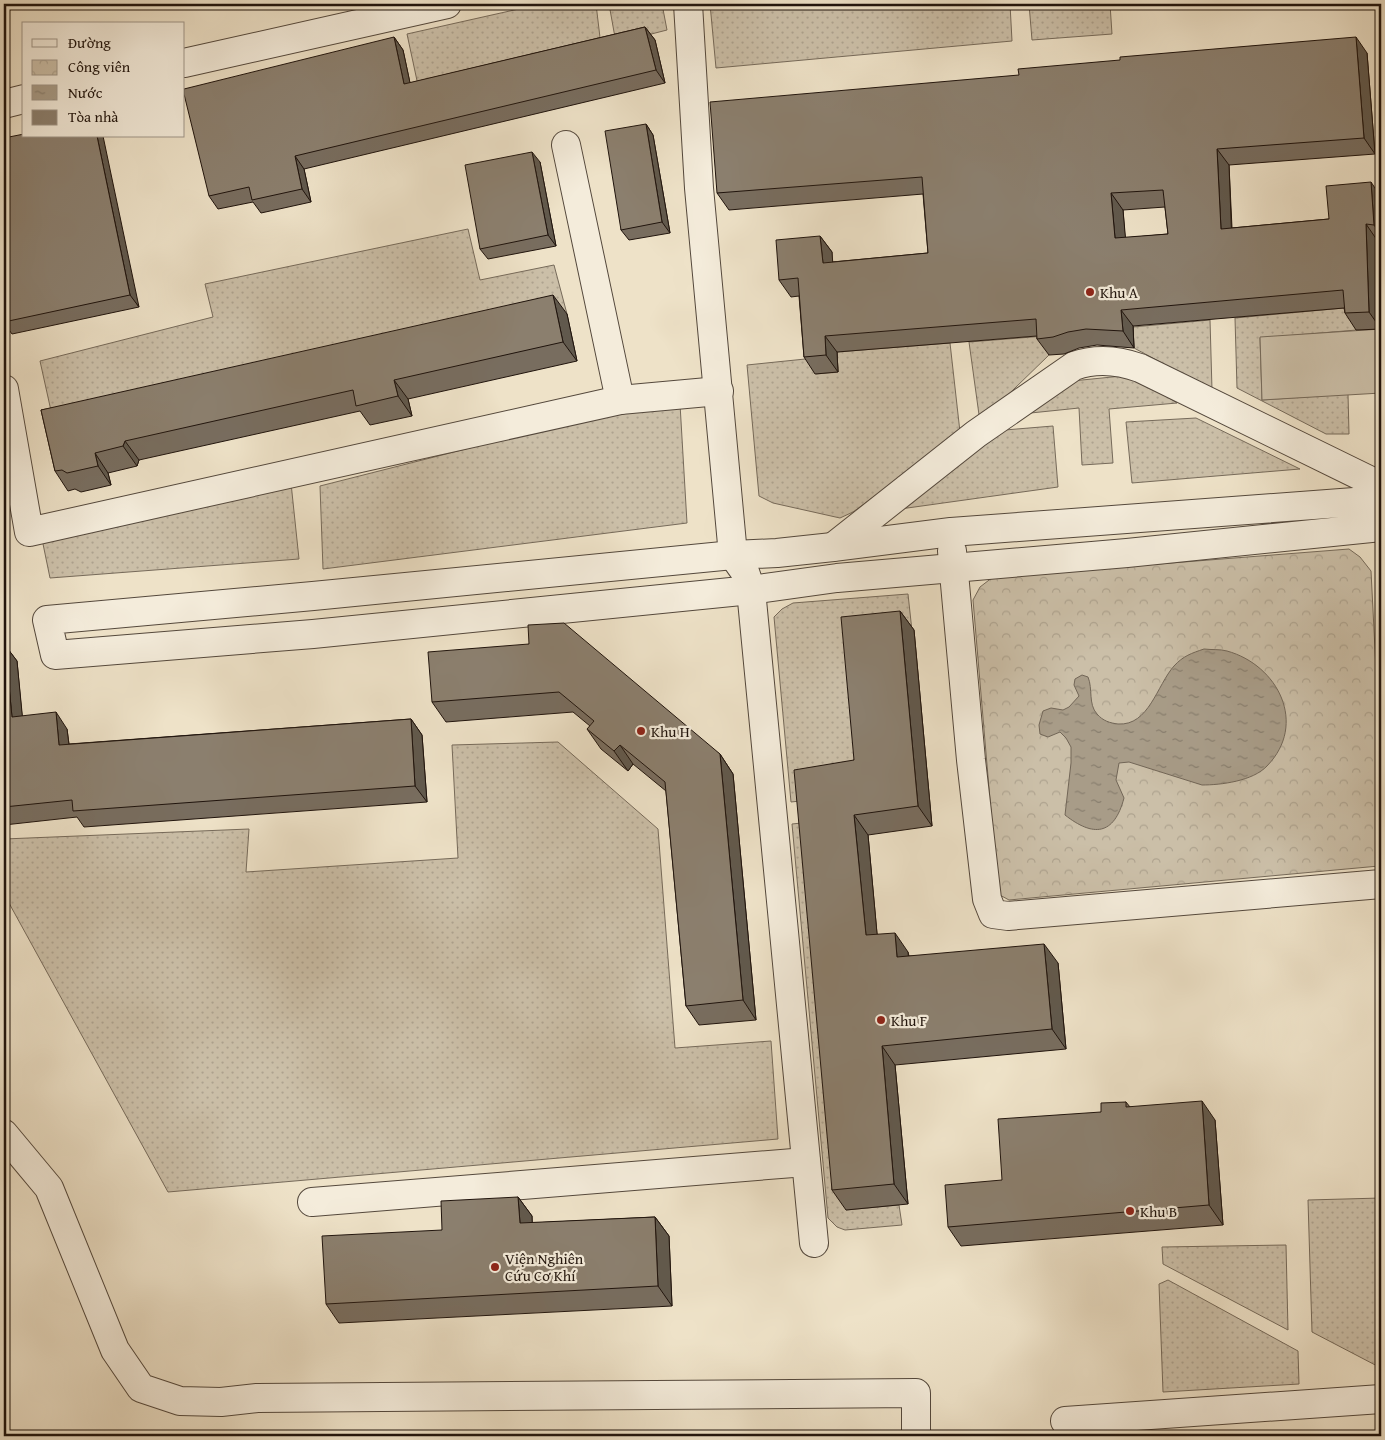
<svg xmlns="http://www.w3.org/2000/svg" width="1385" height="1440" font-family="'Gentium Book Plus',serif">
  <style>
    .grass { fill: url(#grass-dots); stroke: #766a5a }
    .park { fill: url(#park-crowns); stroke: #766a5a }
    .garden { fill: #cbbfa8; stroke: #766a5a }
    .water { fill: url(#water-ripples); stroke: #726657 }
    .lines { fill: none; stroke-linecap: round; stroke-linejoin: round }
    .minor-casing { stroke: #54483c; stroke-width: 30 }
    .minor { stroke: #f4ecdb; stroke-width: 28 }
    .wall { fill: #786d5f; stroke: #20140d; fill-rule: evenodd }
    .shaded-wall { fill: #61594d; stroke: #20140d }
    .building { fill: #8b7f6e; stroke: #20140d; fill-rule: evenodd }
    .poi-dot { fill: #8f2418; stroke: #f4ecdb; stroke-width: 2 }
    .labels { text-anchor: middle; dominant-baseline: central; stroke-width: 4.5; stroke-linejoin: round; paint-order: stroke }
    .poi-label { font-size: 15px; fill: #20140d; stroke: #f4ecdb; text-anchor: start }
  </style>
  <defs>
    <pattern id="grass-dots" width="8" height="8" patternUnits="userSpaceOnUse" patternTransform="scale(1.25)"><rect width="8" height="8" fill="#cbbfa8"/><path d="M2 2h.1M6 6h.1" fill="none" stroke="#aea38f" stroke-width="1.8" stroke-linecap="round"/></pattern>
    <pattern id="park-crowns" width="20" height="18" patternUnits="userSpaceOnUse" patternTransform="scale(1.25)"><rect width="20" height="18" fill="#cbbfa8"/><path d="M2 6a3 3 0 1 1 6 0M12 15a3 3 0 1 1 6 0" fill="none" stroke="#aea38f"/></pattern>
    <pattern id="water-ripples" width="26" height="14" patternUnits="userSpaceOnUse" patternTransform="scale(1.25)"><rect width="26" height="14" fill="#a89c88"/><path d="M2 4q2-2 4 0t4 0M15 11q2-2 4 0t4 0" fill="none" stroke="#887e6e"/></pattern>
  </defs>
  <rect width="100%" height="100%" fill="#eee2c8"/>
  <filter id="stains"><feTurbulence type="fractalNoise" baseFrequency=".004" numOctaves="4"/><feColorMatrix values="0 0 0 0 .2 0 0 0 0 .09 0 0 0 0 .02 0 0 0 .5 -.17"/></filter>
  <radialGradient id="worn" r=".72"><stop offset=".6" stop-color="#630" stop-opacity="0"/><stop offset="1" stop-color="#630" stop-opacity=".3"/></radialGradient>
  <!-- grass -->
  <g class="grass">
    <path d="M541,4H596L601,46L419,90L407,34Z"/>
    <path d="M609,4H662L667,30L616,43Z"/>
    <path d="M710,4H1010L1012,41L716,68Z"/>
    <path d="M1029,4H1110L1112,34L1032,40Z"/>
    <path d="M468,229L480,280L554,265L567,314L55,429L40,361L213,317L205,284Z"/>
    <path d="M1355,307L1357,330L1260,338L1262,400L1348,394L1349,434H1326L1237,388L1235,318Z"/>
    <path d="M1210,320L1212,390L1134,348L1133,327Z"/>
    <path d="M1045,336L1049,355L980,422L969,342Z"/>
    <path d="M950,343L960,432L864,504L853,512L840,518L773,503L759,496L747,365L815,358L816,374L838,372L837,352Z"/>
    <path d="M1132,375L1177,403L1109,409L1113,463L1082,465L1079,408L1021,414L1062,382Z"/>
    <path d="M680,404L687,523L323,569L320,486L572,422Z"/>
    <path d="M1196,418L1300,469L1132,483L1126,422Z"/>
    <path d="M1053,426L1058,487L893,510L993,431Z"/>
    <path d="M291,483L299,559L50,578L42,539Z"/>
    <path d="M908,594L912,631L863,780L809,800L791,802L774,617L782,609L793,603Z"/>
    <path d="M558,742L658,829L675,1048L771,1041L778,1139L168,1192L4,894V839L249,829L246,872L458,858L452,745Z"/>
    <path d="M811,822L846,1210L899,1205L902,1225L845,1230L837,1227L828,1218L792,824Z"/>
    <path d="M1381,1198V1368L1312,1332L1308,1200Z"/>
    <path d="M1286,1245L1288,1330L1163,1264L1162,1247Z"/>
    <path d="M1168,1280L1298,1351L1299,1384L1163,1392L1159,1284Z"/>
  </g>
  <!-- park -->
  <path class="park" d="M1349,549L1360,557L1371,571L1381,767V863L1379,866L1009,900L998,894L973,600L980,587L993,577Z"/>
  <!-- garden -->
  <path class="garden" d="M1381,329V393L1262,400L1260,337Z"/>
  <!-- water -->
  <path class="water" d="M1204,649C1212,650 1220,649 1227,651C1278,665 1308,724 1267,766C1253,781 1221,785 1202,785L1129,762L1119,763L1116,780L1124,798C1114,836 1093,837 1065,815L1071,763V747L1066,738L1060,732L1048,737L1040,734L1039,725L1043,711L1051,708L1063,710L1069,707L1079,696L1074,685L1075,679L1082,675L1088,677C1093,689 1088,704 1097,714C1103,721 1110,723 1118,724C1149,726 1157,685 1174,666C1183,656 1192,653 1204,649Z"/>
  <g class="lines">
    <defs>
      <g id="minor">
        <path d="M688,4L699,188L733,555L745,572L751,590L814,1243"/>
        <path d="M184,63L447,4"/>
        <path d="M4,104L24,99"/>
        <path d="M566,145L620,400"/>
        <path d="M4,389L29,532L620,400L719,391"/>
        <path d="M1381,500L951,532L833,547L777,553L733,555L313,596L47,620L55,655L313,634L751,590L837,578L1127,553L1381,527"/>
        <path d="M833,547L976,434L1074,366C1096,358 1118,360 1140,368L1381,486"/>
        <path d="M952,551L971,760L987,899L993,914L1008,916L1381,884"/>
        <path d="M4,1134L49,1188L115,1350L141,1388L180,1401L221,1402L257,1398L916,1393V1436"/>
        <path d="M312,1202L806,1162"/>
        <path d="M1065,1421L1381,1399"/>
      </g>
    </defs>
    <!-- minor casing -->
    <use href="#minor" class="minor-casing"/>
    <!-- minor -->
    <use href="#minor" class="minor"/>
  </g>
  <!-- wall -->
  <g class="wall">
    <path d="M4,4H38L4,11Z"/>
    <path d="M645,27L655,40L665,83L304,169L311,202L261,213L253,202L218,209L209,196L394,37L403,50L410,83Z"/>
    <path d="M1367,53L1375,154L1229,165L1232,228L1329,219L1381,197V241L1377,240L1381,329L1356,330L1345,313L1344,308L1133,326L1134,348L1097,345L1079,348L1064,354L1049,355L1037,339V336L837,352L838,372L815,374L804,357L799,296L791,297L779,280L820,236L832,252V262L928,253L923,194L729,210L717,193ZM1165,207L1168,234L1125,238L1123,210Z"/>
    <path d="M646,124L653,135L670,233L629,240L621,230Z"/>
    <path d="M24,134L139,307L12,334L4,323V156L7,155Z"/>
    <path d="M540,162L556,246L488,259L480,249Z"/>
    <path d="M567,314L577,361L408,399L412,416L370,425L360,411L139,460L137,466L108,473L111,485L81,492L75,489L68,491L55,471L41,410Z"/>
    <path d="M900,611L914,630L932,826L868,835L877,934L908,952L909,956L1058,963L1066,1049L895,1065L908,1204L846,1210L832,1190L854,760Z"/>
    <path d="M4,644L17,661L22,716L67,729L69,744L411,719L422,735L427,802L84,827L77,817L4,825Z"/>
    <path d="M529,644L720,754L733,774L756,1020L699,1025L686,1006L666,791L633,764L628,771L601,749L587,729L590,726L573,712L446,722L432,702Z"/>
    <path d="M1126,1102L1130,1107L1215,1120L1223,1225L961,1246L948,1227L1002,1180L1101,1112Z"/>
    <path d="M518,1197L532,1216V1223L655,1217L669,1236L672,1306L339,1323L326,1304L442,1230Z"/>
  </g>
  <!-- shaded-wall -->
  <g class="shaded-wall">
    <path d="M645,27L655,40L665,83L656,70Z"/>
    <path d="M394,37L403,50L413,97L404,84Z"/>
    <path d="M1356,37L1367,53L1375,154L1364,138Z"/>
    <path d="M646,124L653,135L670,233L662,222Z"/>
    <path d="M97,136H103L139,307L130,295Z"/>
    <path d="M1217,149L1229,165L1232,245L1221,229Z"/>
    <path d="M532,152L540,162L556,246L548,235Z"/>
    <path d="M295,156L304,169L311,202L302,189Z"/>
    <path d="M1371,182L1381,197V235L1374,225Z"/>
    <path d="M1111,193L1123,210L1127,255L1115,238Z"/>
    <path d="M1366,224L1377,240L1381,329L1369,312Z"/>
    <path d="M820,236L832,252L834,280L823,263Z"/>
    <path d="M553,295L567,314L577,361L563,342Z"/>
    <path d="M1121,310L1133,326L1134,348L1123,331Z"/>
    <path d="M825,336L837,352L838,372L826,355Z"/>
    <path d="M394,380L408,399L412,416L398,396Z"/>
    <path d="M125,441L139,460L137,466L123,446Z"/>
    <path d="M95,453L108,473L111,485L98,466Z"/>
    <path d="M900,611L914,630L932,826L918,806Z"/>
    <path d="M5,645L17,661L24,733L12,717Z"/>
    <path d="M56,712L67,729L71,761L59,745Z"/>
    <path d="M411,719L422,735L427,802L415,786Z"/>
    <path d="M620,745L633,764L628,771L614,751Z"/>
    <path d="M720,754L733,774L756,1020L743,1000Z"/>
    <path d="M854,815L868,835L879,955L866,935Z"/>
    <path d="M895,933L908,952L910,977L897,957Z"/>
    <path d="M1044,944L1058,963L1066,1049L1052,1029Z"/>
    <path d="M882,1046L895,1065L908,1204L894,1184Z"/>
    <path d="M1202,1101L1215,1120L1223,1225L1209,1205Z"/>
    <path d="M518,1197L532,1216L533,1243L520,1223Z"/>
    <path d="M655,1217L669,1236L672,1306L658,1286Z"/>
  </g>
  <!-- building -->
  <g class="building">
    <path d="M645,27L656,70L295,156L302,189L252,200L249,187L209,196L184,94V89L394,37L404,84Z"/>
    <path d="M1356,37L1364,138L1217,149L1221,229L1329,219L1326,186L1371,182L1374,225L1366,224L1369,312L1345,313L1343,290L1121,310L1123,331L1086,329L1068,332L1053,337L1037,339L1036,319L825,336L826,355L804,357L798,278L779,280L776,240L820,236L823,263L928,253L922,177L717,193L710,102L1019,75L1018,69L1120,60V57ZM1163,190L1168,234L1115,238L1111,193Z"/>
    <path d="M646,124L662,222L621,230L605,131Z"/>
    <path d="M24,134V136H97L130,295L4,322V156L7,155L4,138Z"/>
    <path d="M532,152L548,235L480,249L465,165Z"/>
    <path d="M553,295L563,342L394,380L398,396L356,406L353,390L125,441L123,446L95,453L98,466L67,473L62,470L55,471L41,410Z"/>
    <path d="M900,611L918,806L854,815L866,935L895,933L897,957L1044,944L1052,1029L882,1046L894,1184L832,1190L794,770L854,760L841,617Z"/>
    <path d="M564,623L720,754L743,1000L686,1006L665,782L620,745L614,751L587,729L594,721L559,692L432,702L428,652L529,644L528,625Z"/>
    <path d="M4,644L5,645L12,717L56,712L59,745L411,719L415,786L73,811L72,800L4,807Z"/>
    <path d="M1202,1101L1209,1205L948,1227L945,1185L1002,1180L998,1119L1101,1112V1103L1126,1102V1107Z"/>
    <path d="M518,1197L520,1223L655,1217L658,1286L326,1304L322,1236L442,1230L441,1201Z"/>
  </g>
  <!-- markers -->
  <g class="poi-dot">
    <circle cx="1090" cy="292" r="5"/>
    <circle cx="641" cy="731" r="5"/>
    <circle cx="881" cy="1020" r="5"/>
    <circle cx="1130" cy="1211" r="5"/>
    <circle cx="495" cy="1267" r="5"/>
  </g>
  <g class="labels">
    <!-- poi labels -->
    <g class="poi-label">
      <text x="1100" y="292">Khu A</text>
      <text x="651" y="731">Khu H</text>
      <text x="891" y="1020">Khu F</text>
      <text x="1140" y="1211">Khu B</text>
      <text x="505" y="1258">Viện Nghiên<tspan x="505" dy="17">Cứu Cơ Khí</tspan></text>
    </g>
  </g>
  <!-- margin -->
  <rect width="1385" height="1440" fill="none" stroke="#eee2c8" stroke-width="20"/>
  <rect x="5" y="5" width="1375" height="1430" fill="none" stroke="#20140d" stroke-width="2.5"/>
  <rect x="10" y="10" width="1365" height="1420" fill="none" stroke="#20140d"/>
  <!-- legend -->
  <rect x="22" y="22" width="162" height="115" fill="#f4ecdb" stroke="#9f9689"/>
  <rect x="32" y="39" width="25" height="8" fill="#f4ecdb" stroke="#9f9689"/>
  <text x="68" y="48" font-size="15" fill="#20140d">Đường</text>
  <rect x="32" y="60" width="25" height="15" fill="url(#park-crowns)" stroke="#9f9689"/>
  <text x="68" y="72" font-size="15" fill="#20140d">Công viên</text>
  <rect x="32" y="85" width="25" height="15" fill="url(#water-ripples)" stroke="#9f9689"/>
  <text x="68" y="98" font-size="15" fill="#20140d">Nước</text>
  <rect x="32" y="110" width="25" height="15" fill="#8b7f6e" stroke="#9f9689"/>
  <text x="68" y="122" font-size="15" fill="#20140d">Tòa nhà</text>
  <rect width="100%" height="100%" filter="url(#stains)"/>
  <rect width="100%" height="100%" fill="url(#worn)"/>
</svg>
